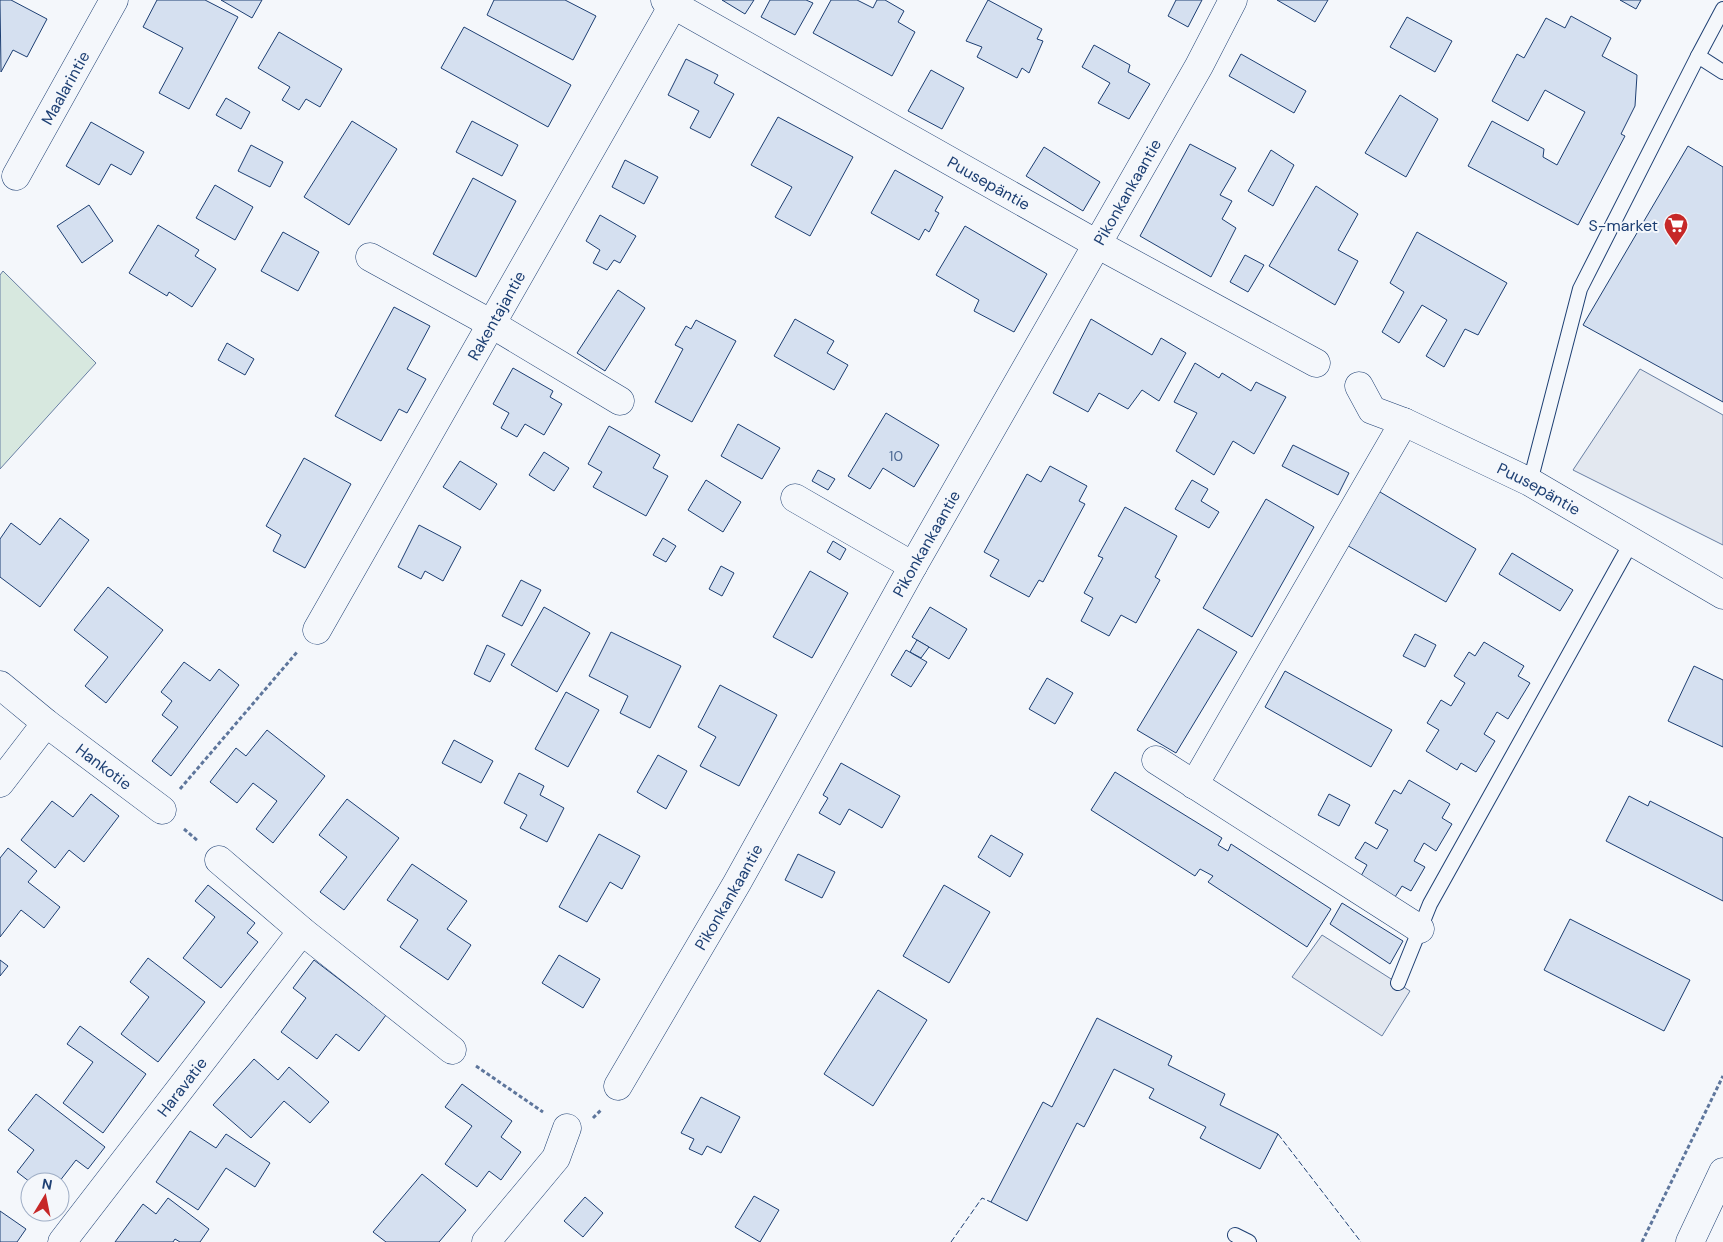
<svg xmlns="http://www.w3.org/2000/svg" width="1723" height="1242" font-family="'DM Sans',sans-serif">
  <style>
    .green { fill: #d7e8df; stroke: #687fa3 }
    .parking { fill: #e3e8f0; stroke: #687fa3 }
    .building { fill: #d5e0f0; stroke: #1d3f73 }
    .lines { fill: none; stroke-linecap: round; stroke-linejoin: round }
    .service-casing { stroke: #1d3f73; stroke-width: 16 }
    .minor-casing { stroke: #1d3f73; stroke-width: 29 }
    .secondary-casing { stroke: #1d3f73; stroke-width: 29 }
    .path { stroke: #5e769c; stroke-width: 3; stroke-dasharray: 4 2.5; stroke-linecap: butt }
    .service { stroke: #f4f7fb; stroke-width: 14 }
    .minor { stroke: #f4f7fb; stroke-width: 28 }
    .secondary { stroke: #f4f7fb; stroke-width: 28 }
    .fence { stroke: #1d3f73; stroke-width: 1; stroke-dasharray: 6 2.5; stroke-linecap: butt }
    .labels { text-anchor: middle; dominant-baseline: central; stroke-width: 4; stroke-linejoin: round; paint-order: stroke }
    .number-label { font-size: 14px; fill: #4b6792 }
    .street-label { font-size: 16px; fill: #1d3f73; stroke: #f4f7fb }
    .poi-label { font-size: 16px; fill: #1d3f73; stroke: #f4f7fb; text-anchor: end }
  </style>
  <rect width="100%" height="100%" fill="#f4f7fb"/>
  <!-- green -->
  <path class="green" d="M3,271L96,363L0,469V275Z"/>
  <!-- parking -->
  <g class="parking">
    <path d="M1640,369L1723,415V545L1573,470Z"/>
    <path d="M1322,935L1410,991L1382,1036L1292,977Z"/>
  </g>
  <!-- building -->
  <g class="building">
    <path d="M0,0H11L47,19L27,57L13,50L1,72Z"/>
    <path d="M157,0H205L238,17L189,109L159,93L183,48L143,27Z"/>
    <path d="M221,0H262L252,18Z"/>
    <path d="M494,0H565L596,16L573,60L487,15Z"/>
    <path d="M722,0H754L745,14Z"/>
    <path d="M770,0H806L813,3L795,35L761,17Z"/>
    <path d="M831,0H857L873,8L877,0H885L904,11L898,22L915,32L892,76L813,33Z"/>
    <path d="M988,0L1042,29L1037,39L1043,41L1029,73L1022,68L1017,78L977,57L982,47L966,41Z"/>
    <path d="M1176,0H1202L1188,27L1168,16Z"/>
    <path d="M1277,0H1328L1315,22Z"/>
    <path d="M1620,0H1641L1636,9Z"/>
    <path d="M1571,16L1611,38L1602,56L1637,75L1635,106L1621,134L1625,136L1578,225L1468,166L1492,121L1544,149L1543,157L1557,165L1585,112L1545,90L1528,121L1492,101L1517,54L1524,58L1546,18L1565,28Z"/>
    <path d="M1407,17L1452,41L1435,72L1390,47Z"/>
    <path d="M464,27L571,85L548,127L441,68Z"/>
    <path d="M279,32L342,69L320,107L306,99L299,110L282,100L290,87L258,68Z"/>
    <path d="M1094,45L1130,65L1128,72L1150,84L1129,119L1098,103L1110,83L1082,67Z"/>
    <path d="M1241,54L1306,91L1294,113L1229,76Z"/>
    <path d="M686,59L718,75L714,83L734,94L710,138L690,128L699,111L668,95Z"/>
    <path d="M931,70L964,88L942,129L908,111Z"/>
    <path d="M1400,95L1438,119L1406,177L1365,153Z"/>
    <path d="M226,98L250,112L241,129L216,115Z"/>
    <path d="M778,117L853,157L810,236L775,217L792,187L751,165Z"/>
    <path d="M352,121L397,149L349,225L304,197Z"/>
    <path d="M472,121L518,145L502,176L456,152Z"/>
    <path d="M91,122L144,152L131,175L111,164L99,185L66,166Z"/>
    <path d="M1190,144L1236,168L1220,195L1232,201L1222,219L1236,228L1211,277L1140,236Z"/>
    <path d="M251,145L283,162L270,187L238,171Z"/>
    <path d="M1688,146L1723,167V402L1583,325Z"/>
    <path d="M1044,147L1100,182L1083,211L1026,176Z"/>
    <path d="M1271,150L1294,165L1273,206L1248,191Z"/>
    <path d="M625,160L658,177L644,204L612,187Z"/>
    <path d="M895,170L943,197L935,211L939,213L929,232L925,229L919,240L871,213Z"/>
    <path d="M473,178L516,201L476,277L433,254Z"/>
    <path d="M215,185L253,207L235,240L196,218Z"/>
    <path d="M1316,186L1358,214L1338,250L1358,261L1335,305L1269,266Z"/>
    <path d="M89,205L113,241L82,263L57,226Z"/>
    <path d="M600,215L636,236L620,263L614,260L607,270L593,263L600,250L586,241Z"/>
    <path d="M158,225L199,250L195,256L216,269L192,307L169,292L167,296L129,273Z"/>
    <path d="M965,226L1047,274L1014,332L974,311L979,300L936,275Z"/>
    <path d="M283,232L319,252L298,291L261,271Z"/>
    <path d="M1417,232L1507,283L1478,335L1465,329L1444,367L1426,356L1447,320L1422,305L1399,343L1382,332L1404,292L1390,283Z"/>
    <path d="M1245,255L1264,265L1248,292L1230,282Z"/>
    <path d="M618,290L645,308L605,371L577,353Z"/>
    <path d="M394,307L430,326L407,369L426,379L407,413L399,409L381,441L335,416Z"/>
    <path d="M795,319L834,341L827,353L848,365L834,390L774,356Z"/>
    <path d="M1091,319L1152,355L1161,338L1186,353L1159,401L1142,390L1128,409L1099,393L1088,412L1053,393Z"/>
    <path d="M696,320L736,341L692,422L655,402L683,349L675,345L686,326L691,329Z"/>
    <path d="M227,343L254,359L245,375L218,360Z"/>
    <path d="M1195,363L1219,378L1222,373L1251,391L1256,382L1286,397L1254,454L1233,441L1214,475L1176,451L1197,413L1174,402Z"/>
    <path d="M513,368L553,391L550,397L562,404L544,435L525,424L517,437L501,428L509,413L493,404Z"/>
    <path d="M886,413L939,445L914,487L883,468L870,489L848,476Z"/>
    <path d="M738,424L780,448L762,479L721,456Z"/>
    <path d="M609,426L660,455L653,468L668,476L646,516L593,487L602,472L588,464Z"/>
    <path d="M1293,445L1349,473L1338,495L1282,466Z"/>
    <path d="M544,452L569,468L554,491L529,475Z"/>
    <path d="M304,458L351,484L305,568L273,551L281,535L266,526Z"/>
    <path d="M460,461L497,484L480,510L443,487Z"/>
    <path d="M1050,466L1087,486L1079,501L1085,504L1043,582L1039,580L1029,597L990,576L999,560L984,552L1027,474L1041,482Z"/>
    <path d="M818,470L835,479L828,490L812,481Z"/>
    <path d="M706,480L741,502L723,532L688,510Z"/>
    <path d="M1192,480L1208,489L1201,501L1219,512L1209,528L1175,509Z"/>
    <path d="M1375,489L1476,549L1446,602L1343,543Z"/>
    <path d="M1266,499L1314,527L1252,637L1203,608Z"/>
    <path d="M1125,507L1177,536L1155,577L1160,580L1136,623L1121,615L1109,636L1081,621L1093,598L1084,593L1103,558L1098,556Z"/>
    <path d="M60,518L89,540L40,607L0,577V539L11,523L40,545Z"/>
    <path d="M419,525L461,547L443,581L425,571L421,579L398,567Z"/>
    <path d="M663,538L676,546L666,562L653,555Z"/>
    <path d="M833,541L846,549L840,560L827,552Z"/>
    <path d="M1512,553L1573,590L1560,611L1499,574Z"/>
    <path d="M721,566L734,573L722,596L709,589Z"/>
    <path d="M810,571L848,593L812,658L773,637Z"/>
    <path d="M521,580L541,590L522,626L502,616Z"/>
    <path d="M108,587L163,630L106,703L85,686L108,657L74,630Z"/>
    <path d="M544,607L590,633L557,692L511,665Z"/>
    <path d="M930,607L967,629L949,659L912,637Z"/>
    <path d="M1198,629L1237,652L1176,753L1137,730Z"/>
    <path d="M611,632L681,666L650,728L620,713L628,696L589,676Z"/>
    <path d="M1415,634L1436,645L1425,667L1403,656Z"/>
    <path d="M917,640L929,647L921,658L910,652Z"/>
    <path d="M1484,642L1524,666L1518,676L1530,683L1508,719L1497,712L1484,734L1495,741L1476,772L1461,763L1457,770L1426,751L1439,730L1427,723L1441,700L1451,706L1465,683L1454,676L1469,652L1475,656Z"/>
    <path d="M487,645L505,654L490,682L474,674Z"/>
    <path d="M906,650L927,662L911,687L891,675Z"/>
    <path d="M184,662L210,681L219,669L239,685L171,776L152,761L178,727L162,715L172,701L161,692Z"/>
    <path d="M1694,666L1723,680V747L1668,721Z"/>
    <path d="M1285,671L1392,730L1371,767L1265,707Z"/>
    <path d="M1047,678L1073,693L1055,724L1029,709Z"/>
    <path d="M720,685L777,715L739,786L700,766L716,737L698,727Z"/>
    <path d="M566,692L599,710L568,767L535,749Z"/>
    <path d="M267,730L325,776L273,843L256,829L277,801L253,783L237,803L210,782L236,748L246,756Z"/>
    <path d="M454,740L493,761L481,783L442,763Z"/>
    <path d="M658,755L687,771L666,809L637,792Z"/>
    <path d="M841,763L900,796L882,828L849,809L840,825L819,813L828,798L823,795Z"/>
    <path d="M1115,772L1222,838L1218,845L1228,851L1231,844L1331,909L1307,947L1208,882L1213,876L1200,869L1195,876L1091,810Z"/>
    <path d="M519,773L544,786L540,795L564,808L547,842L520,828L527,815L504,803Z"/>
    <path d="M1409,780L1450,804L1442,818L1452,824L1436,851L1424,843L1414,861L1425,867L1411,891L1402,886L1395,897L1361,876L1367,865L1355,858L1365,842L1377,849L1388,830L1375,823L1394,790L1401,794Z"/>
    <path d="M91,794L119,816L84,862L69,850L55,868L21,840L52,801L73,817Z"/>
    <path d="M1329,794L1350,805L1339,826L1318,815Z"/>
    <path d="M1629,796L1648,806L1650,801L1723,838V901L1606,841Z"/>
    <path d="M347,799L399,838L344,910L320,892L347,857L319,835Z"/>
    <path d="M599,834L640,856L622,889L610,882L587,922L559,907Z"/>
    <path d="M991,835L1023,854L1010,877L978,857Z"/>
    <path d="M8,848L37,871L28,882L60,907L44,928L21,910L0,937V858Z"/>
    <path d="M798,854L835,872L822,898L785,880Z"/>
    <path d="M412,864L467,901L447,929L471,945L448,980L400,947L418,920L387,900Z"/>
    <path d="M208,885L255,923L247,933L258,942L221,988L183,958L215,917L195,901Z"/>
    <path d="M944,885L990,912L949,983L903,956Z"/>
    <path d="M1342,903L1403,941L1390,964L1330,924Z"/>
    <path d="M1570,919L1690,980L1664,1031L1544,970Z"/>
    <path d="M559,955L600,979L583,1008L542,983Z"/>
    <path d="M148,958L205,1002L158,1062L121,1034L149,997L130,982Z"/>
    <path d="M0,960L8,966L0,976Z"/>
    <path d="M314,960L386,1015L359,1051L336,1034L317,1059L281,1032L306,998L293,988Z"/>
    <path d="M878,990L927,1020L873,1106L824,1074Z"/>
    <path d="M1097,1018L1172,1056L1168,1065L1225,1094L1220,1105L1278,1134L1260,1169L1200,1138L1206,1127L1149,1098L1154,1089L1114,1069L1084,1127L1077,1123L1027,1221L991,1202L1043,1102L1052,1107Z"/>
    <path d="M80,1026L146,1074L103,1133L63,1103L93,1062L67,1044Z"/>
    <path d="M254,1059L278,1080L289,1067L329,1102L310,1123L284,1101L251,1138L213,1105Z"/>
    <path d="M462,1084L512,1121L501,1137L521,1152L501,1180L489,1171L477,1187L445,1164L472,1126L445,1107Z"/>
    <path d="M36,1094L105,1147L88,1169L76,1160L59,1182H30L17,1172L34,1150L8,1130Z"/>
    <path d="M701,1097L740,1117L721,1153L707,1146L702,1155L689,1149L694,1139L681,1133Z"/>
    <path d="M190,1131L216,1148L226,1134L270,1163L255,1187L226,1168L198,1210L156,1182Z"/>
    <path d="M422,1174L466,1210L439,1242H386L373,1232Z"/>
    <path d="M754,1196L779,1210L760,1242L735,1227Z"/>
    <path d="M585,1197L603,1213L583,1237L564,1221Z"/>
    <path d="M168,1198L209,1229L200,1242H180L175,1239L173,1242H115L143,1204L156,1214Z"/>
    <path d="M0,1211L26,1229L17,1242H0Z"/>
  </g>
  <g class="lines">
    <defs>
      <g id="service">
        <path d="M1723,9L1698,56L1723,72"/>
        <path d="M1530,482L1580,289L1698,56"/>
        <path d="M1398,983L1430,904L1631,543"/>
        <path d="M1235,1235L1249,1242"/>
      </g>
      <g id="minor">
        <path id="s1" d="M665,0L1097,244L1316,363"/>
        <path id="s2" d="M16,176L114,0"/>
        <path d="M370,257L490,323L620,401"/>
        <path id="s3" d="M1359,386L1372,410L1404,422L1530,482L1723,595"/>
        <path d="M795,498L913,566"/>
        <path id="s4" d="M317,630L676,0"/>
        <path id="s5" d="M0,685L46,723L162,810"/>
        <path d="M1156,760L1420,929"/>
        <path d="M0,783L46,723"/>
        <path d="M1194,785L1404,422"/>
        <path d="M219,860L302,931L452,1050"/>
        <path id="s6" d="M618,1086L737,883L913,566L1199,66L1233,0"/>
        <path id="s7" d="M62,1242L302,931"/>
        <path d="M486,1242L556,1158L567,1128"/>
      </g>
      <path id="secondary" d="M1690,1242L1723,1172"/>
    </defs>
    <!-- service casing -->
    <use href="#service" class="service-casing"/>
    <!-- minor casing -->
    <use href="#minor" class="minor-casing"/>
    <!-- secondary casing -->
    <use href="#secondary" class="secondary-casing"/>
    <!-- path -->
    <g class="path">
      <path d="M180,789L298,651"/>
      <path d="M184,829L198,841"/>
      <path d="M476,1066L543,1112"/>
      <path d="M593,1118L602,1109"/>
      <path d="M1642,1242L1723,1076"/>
    </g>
    <!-- service -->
    <use href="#service" class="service"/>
    <!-- minor -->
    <use href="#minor" class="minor"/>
    <!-- secondary -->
    <use href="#secondary" class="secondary"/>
    <!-- fence -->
    <g class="fence">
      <path d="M1278,1134L1361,1242"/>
      <path d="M951,1242L982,1198L991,1202"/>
    </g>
  </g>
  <!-- icons -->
  <defs>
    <symbol id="supermarket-pin" viewBox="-11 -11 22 30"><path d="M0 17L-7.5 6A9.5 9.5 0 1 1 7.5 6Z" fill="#c62828" stroke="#f4f7fb"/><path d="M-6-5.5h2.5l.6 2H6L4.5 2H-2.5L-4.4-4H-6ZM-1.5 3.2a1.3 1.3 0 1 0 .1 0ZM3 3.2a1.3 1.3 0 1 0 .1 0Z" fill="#fff"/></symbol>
  </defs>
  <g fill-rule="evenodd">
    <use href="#supermarket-pin" x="1662" y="211" width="28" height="38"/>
  </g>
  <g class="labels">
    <!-- number labels -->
    <g class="number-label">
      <text x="896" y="456">10</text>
    </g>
    <!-- street labels -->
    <g class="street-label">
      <text stroke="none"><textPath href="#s2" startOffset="101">Maalarintie</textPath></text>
      <text stroke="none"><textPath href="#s1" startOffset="372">Puusepäntie</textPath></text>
      <text stroke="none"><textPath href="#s6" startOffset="1029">Pikonkankaantie</textPath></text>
      <text stroke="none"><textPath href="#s4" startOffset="362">Rakentajantie</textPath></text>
      <text stroke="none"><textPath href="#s3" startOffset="212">Puusepäntie</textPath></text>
      <text stroke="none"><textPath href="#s6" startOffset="624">Pikonkankaantie</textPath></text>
      <text stroke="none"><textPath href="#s5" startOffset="132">Hankotie</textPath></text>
      <text stroke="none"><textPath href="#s6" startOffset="219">Pikonkankaantie</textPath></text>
      <text stroke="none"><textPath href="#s7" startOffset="196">Haravatie</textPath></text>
    </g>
    <!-- poi labels -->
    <g class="poi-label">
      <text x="1658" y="225">S-market</text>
    </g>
  </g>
  <!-- north arrow -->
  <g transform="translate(45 1197) rotate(10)"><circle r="24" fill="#f4f7fb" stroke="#9eadc5"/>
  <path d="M0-4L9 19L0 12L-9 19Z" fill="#c62828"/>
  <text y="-8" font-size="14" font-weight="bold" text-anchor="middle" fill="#1d3f73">N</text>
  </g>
</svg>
